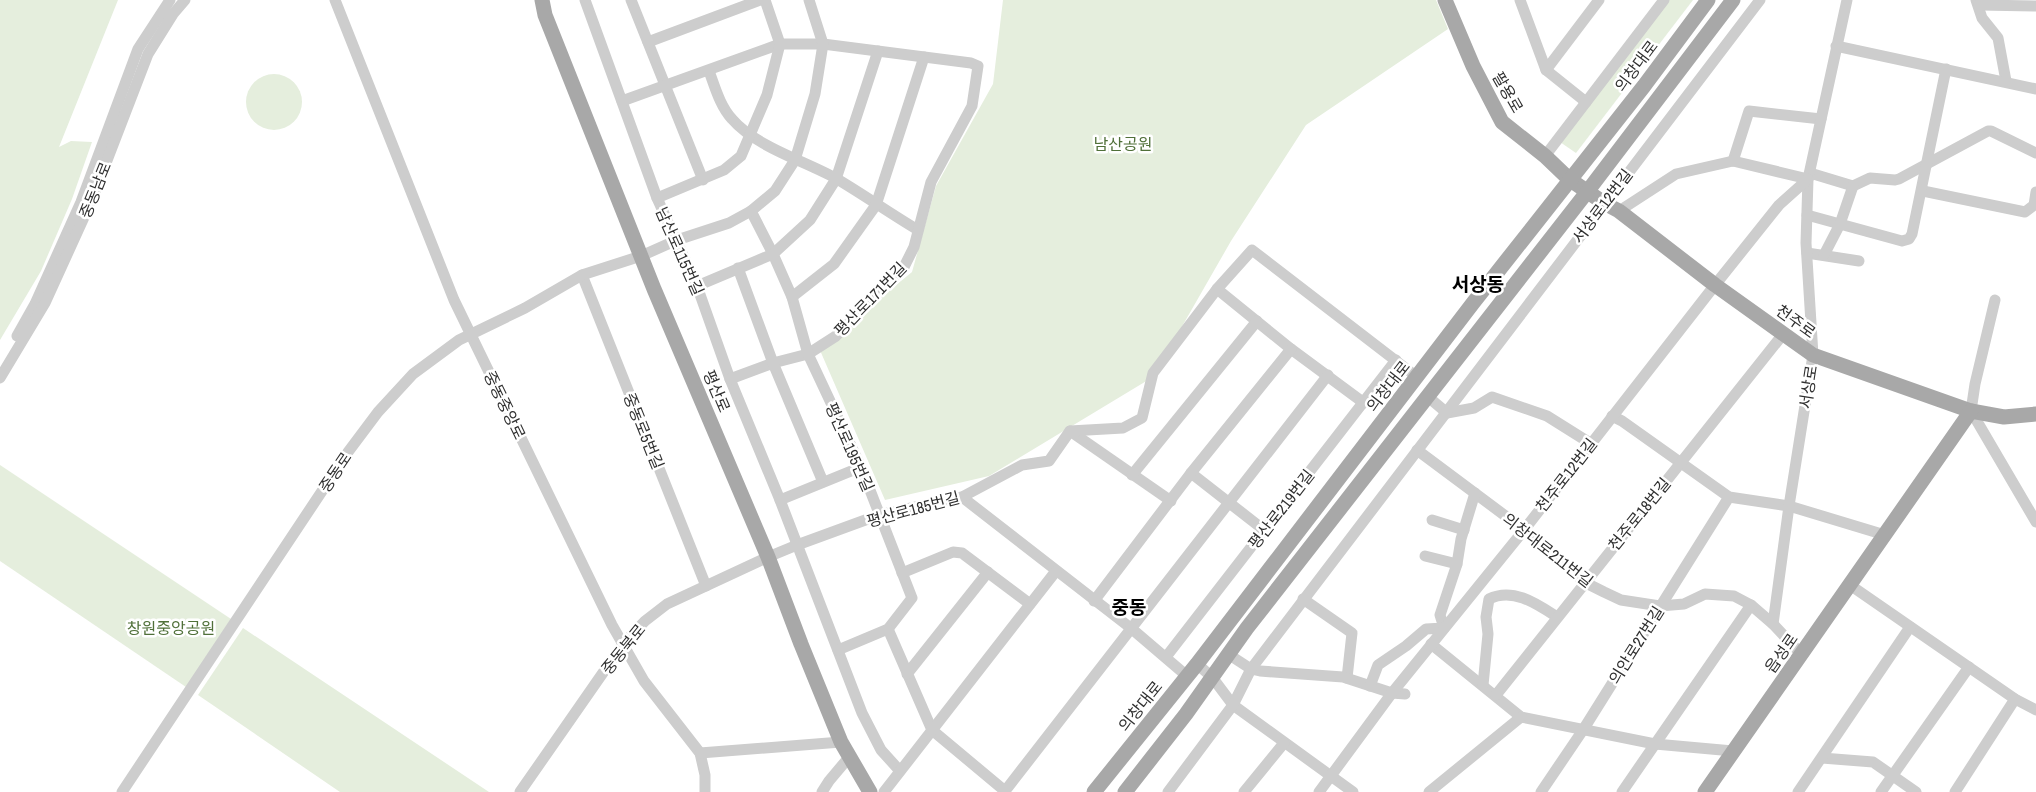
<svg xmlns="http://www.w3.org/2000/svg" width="2036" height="792" font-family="'Archivo Narrow','Noto Sans KR',sans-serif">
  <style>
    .green { fill: #e5eedd }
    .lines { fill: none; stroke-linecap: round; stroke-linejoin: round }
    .minor { stroke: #cdcdcd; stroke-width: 11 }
    .major { stroke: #a8a8a8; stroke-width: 15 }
    .labels { text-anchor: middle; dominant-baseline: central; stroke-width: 5; stroke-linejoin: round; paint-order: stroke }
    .street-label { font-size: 16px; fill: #303030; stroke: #fff }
    .park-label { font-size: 16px; fill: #507039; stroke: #fff }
    .quarter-label { font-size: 19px; font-weight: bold; fill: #000; stroke: #fff }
  </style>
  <rect width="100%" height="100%" fill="#fff"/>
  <!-- green -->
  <g class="green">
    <path d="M0,0H118L59,147L71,141L92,142L72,199L41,271L0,340Z"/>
    <path d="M1003,0H1436L1448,29L1306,125L1231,241L1153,377L989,476L885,500L819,348L912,272L936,186L993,84Z"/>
    <path d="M1669,0H1693L1576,153L1560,142Z"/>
    <circle cx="274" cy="102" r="28"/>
    <path d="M0,465L231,619L186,687L0,561Z"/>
    <path d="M243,628L489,792H340L198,695Z"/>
  </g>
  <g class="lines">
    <!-- minor -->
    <g class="minor">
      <path d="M335,0L454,300L612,625L644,681L700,753L705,775V792"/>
      <path d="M585,0L657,198L697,286L730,379L780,500L862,713L881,750L900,771"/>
      <path d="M631,0L703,180"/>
      <path d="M1520,0L1546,70L1586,102"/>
      <path d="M1976,0L1982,18L1998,38L2006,81"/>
      <path d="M1979,5L2036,6"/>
      <path d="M648,42L760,0"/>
      <path d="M1836,46L2036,89"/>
      <path d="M1546,70L1599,0"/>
      <path d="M709,71C715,87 720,106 732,119C756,147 805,161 837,179C864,195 891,214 918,230"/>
      <path d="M622,101L780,44H823L971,63L978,66L972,106L931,182L914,247L904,267L836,336L808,354L773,363L730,379"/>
      <path d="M1545,156L1664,0"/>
      <path d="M1733,161L1749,111L1821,119"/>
      <path d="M1810,173L1853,186L1870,178L1895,180L1899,179L1988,131H1991L2036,153"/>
      <path d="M1923,191L2025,212L2034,205L2036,192"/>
      <path d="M657,198L724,170L741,156L767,95L780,44L765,0"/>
      <path d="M751,211L773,254L792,297L808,354L861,467L912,598L888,629L838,650"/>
      <path d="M1619,211L1676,174L1733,161L1808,179"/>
      <path d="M1807,215L1902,241L1909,239L1912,234L1946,69"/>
      <path d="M1807,253L1859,261"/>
      <path d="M1824,255L1840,224L1853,186"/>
      <path d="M738,268L773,363L823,482"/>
      <path d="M582,275L706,586"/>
      <path d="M697,286L773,254L810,220L836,179L878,51"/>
      <path d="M1217,289L1291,349L1364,403"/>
      <path d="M792,297L834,264L876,205L924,57"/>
      <path d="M1995,300L1975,384L1971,411L2036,522"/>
      <path d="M17,336L35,304L81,202L138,49L170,0"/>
      <path d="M0,378L45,303L91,202L148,54L173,14L185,0"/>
      <path d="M1427,396L1447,413L1474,408L1492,397L1547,416L1590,443"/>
      <path d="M1612,416L1622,421L1729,497L1789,506L1885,535"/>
      <path d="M1070,431L1171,501"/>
      <path d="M1417,450L1531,535L1584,582L1604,592L1621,600L1660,606L1684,604L1705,594L1734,596L1751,605L1773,624L1801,654"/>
      <path d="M1191,473L1264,530"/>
      <path d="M1132,475L1257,321"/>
      <path d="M962,497L1132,629L1187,676"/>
      <path d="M780,500L861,467"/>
      <path d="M1432,520L1464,530"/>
      <path d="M1425,556L1457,564"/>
      <path d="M902,573L953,552L962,553L1030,604"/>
      <path d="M1850,585L2015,699L2036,710"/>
      <path d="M1303,599L1352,633L1347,678"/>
      <path d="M1094,601L1191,473L1291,349"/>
      <path d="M1773,624L1789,506L1813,355L1806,243L1808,179L1847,0"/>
      <path d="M888,629L932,730L1005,791L1328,375"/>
      <path d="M1431,644L1521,717L1655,744L1733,751"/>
      <path d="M1228,654L1251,669L1260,671L1343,677L1392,693L1405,694"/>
      <path d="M1166,657L1396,360"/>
      <path d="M1197,664L1212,677L1233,705L1353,792"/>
      <path d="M907,674L988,572"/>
      <path d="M1483,685L1488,634L1486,617L1489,599C1513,587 1537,604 1557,617"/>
      <path d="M1370,686L1378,665L1406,646L1426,629L1444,628L1440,615L1457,564L1461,539L1475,493"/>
      <path d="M1496,695L1784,333"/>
      <path d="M700,753L841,742"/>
      <path d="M1822,758L1873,762L1916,792"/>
      <path d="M122,792L348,452L378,412L413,374L459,340L525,308L582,275L641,256L677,240L729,223L751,211L775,191L795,160L815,94L823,44L809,0"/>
      <path d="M520,792L623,644L645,621L667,604L768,557L797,545L879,515L962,497L1022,465L1049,461L1070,431L1123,428L1142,418L1153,373L1217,289L1252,250L1417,377"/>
      <path d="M822,792L829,781L850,756"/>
      <path d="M884,792L1056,571"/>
      <path d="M1168,792L1233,705L1251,669L1760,0"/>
      <path d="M1244,792L1284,743"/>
      <path d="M1319,792L1392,693L1524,530L1715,285L1779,205L1808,179"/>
      <path d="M1429,792L1521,717"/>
      <path d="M1541,792L1583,730L1729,497"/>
      <path d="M1622,792L1751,605"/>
      <path d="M1798,792L1910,627"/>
      <path d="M1881,792L1969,667"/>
      <path d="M1955,792L2015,699"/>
    </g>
    <!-- major -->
    <g class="major">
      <path d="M542,0L545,15L654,289L768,557L801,644L841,742L870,792"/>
      <path d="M1445,0L1473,66L1502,122L1545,156L1569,179L1604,203L1619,211L1715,285L1813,355L1971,411L2004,417L2036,414"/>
      <path d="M1094,792L1197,664L1473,303L1644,86L1708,0"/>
      <path d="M1125,792L1186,714L1247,628L1587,192L1733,0"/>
      <path d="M1705,792L1971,411"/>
    </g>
  </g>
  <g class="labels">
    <!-- street labels -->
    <g class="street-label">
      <text transform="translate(1636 66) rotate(-53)">의창대로</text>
      <text transform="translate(1508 92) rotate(60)">팔용로</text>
      <text transform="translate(95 190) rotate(-68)">중동남로</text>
      <text transform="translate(1602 206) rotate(-53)">서상로12번길</text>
      <text transform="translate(680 251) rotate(66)">남산로115번길</text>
      <text transform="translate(870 299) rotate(-46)">평산로171번길</text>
      <text transform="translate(1796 321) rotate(36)">천주로</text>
      <text transform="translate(1388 386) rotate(-52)">의창대로</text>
      <text transform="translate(1808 387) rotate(-81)">서상로</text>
      <text transform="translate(717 391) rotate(67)">평산로</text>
      <text transform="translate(505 405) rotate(64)">중동중앙로</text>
      <text transform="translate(644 431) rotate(68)">중동로5번길</text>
      <text transform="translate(850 447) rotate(66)">평산로195번길</text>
      <text transform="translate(335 472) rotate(-56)">중동로</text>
      <text transform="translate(1566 475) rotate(-52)">천주로12번길</text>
      <text transform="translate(913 509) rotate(-15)">평산로185번길</text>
      <text transform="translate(1281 509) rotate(-52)">평산로219번길</text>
      <text transform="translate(1639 514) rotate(-51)">천주로18번길</text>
      <text transform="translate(1548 550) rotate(38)">의창대로211번길</text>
      <text transform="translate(1636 645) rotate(-58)">의안로27번길</text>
      <text transform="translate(623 649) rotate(-51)">중동북로</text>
      <text transform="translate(1781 653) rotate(-55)">읍성로</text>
      <text transform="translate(1140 706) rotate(-51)">의창대로</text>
    </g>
    <!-- park labels -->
    <g class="park-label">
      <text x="1123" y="144">남산공원</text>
      <text x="171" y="628">창원중앙공원</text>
    </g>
    <!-- quarter labels -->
    <g class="quarter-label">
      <text x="1478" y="284">서상동</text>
      <text x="1129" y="607">중동</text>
    </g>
  </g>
</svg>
